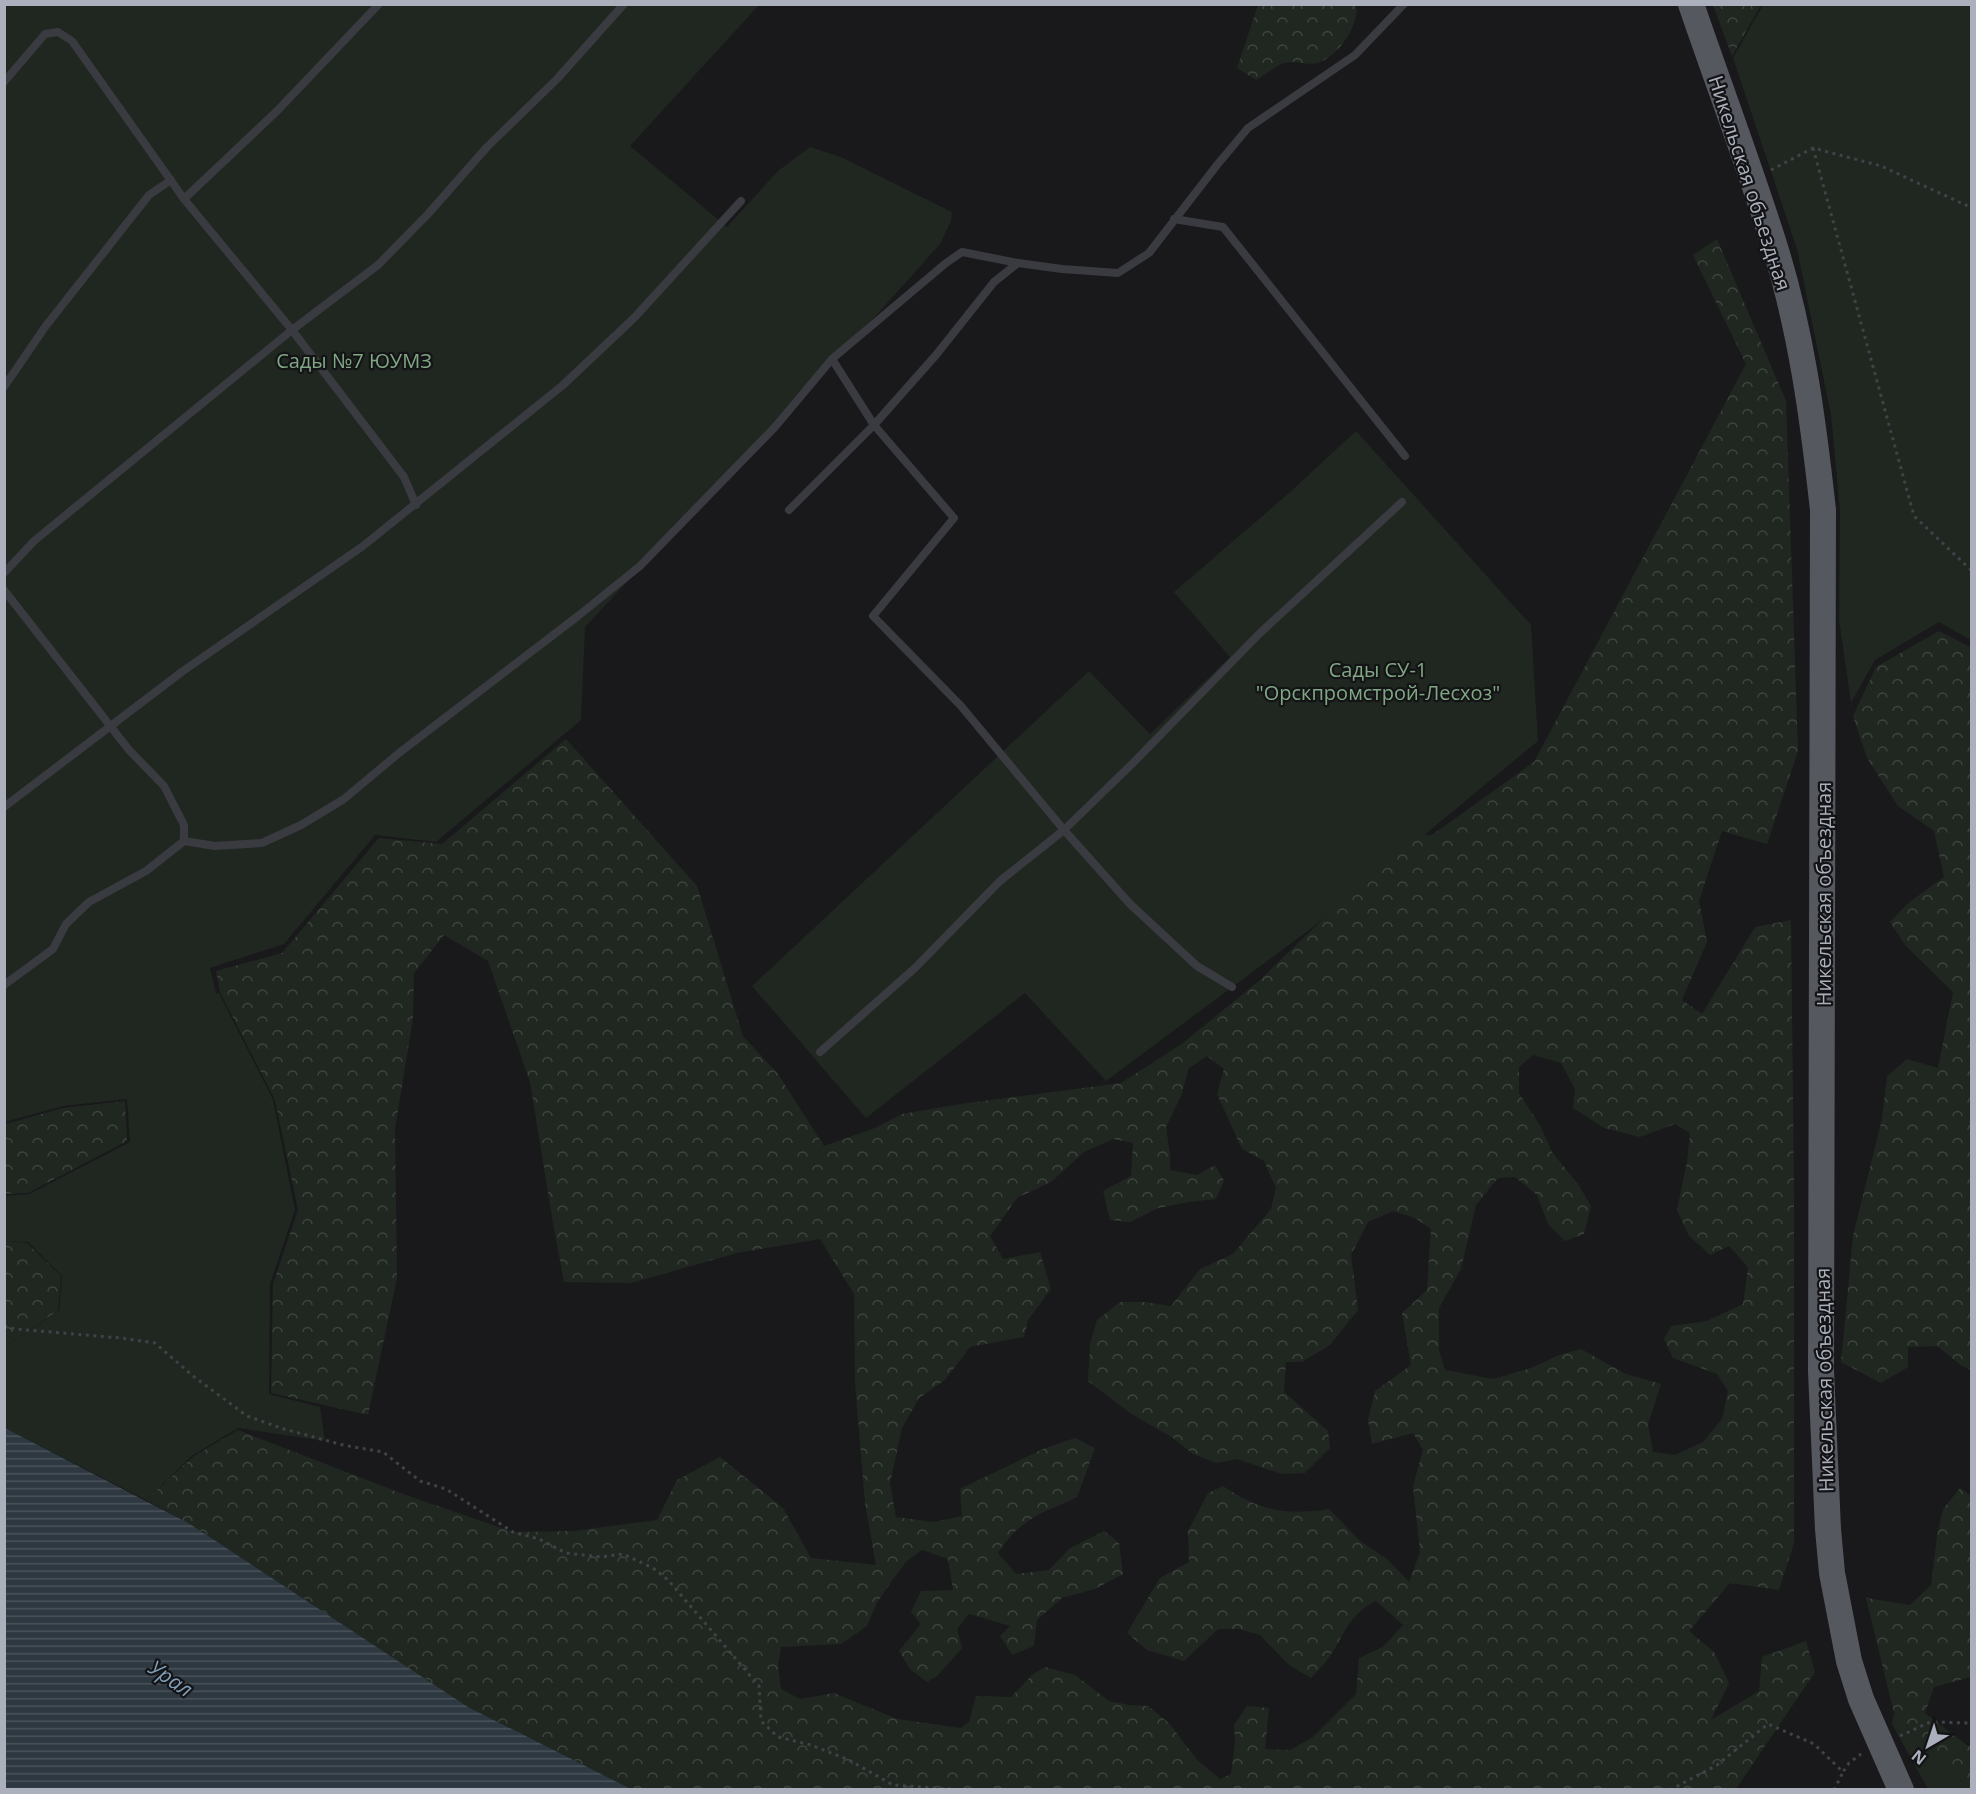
<svg xmlns="http://www.w3.org/2000/svg" width="1976" height="1794" font-family="'Open Sans',sans-serif">
  <style>
    .green { fill: #1f2720 }
    .forest { fill: url(#forest-crowns); fill-rule: evenodd }
    .water { fill: url(#water-rules) }
    .lines { fill: none; stroke-linecap: round; stroke-linejoin: round }
    .path { stroke: #404248; stroke-width: 3; stroke-dasharray: 3 4.5; stroke-linecap: butt }
    .service { stroke: #3a3b41; stroke-width: 8 }
    .primary { stroke: #565860; stroke-width: 26 }
    .labels { text-anchor: middle; dominant-baseline: central; stroke-width: 4.5; stroke-linejoin: round; paint-order: stroke }
    .street-label { font-size: 20px; fill: #abb0bc; stroke: #141417 }
    .park-label { font-size: 20px; fill: #81a884; stroke: #141417 }
    .water-label { font-size: 21px; font-style: italic; fill: #809eb9; stroke: #141417 }
  </style>
  <defs>
    <pattern id="forest-crowns" width="20" height="18" patternUnits="userSpaceOnUse" patternTransform="scale(1.5)"><rect width="20" height="18" fill="#1f2720"/><path d="M2 6a3 3 0 1 1 6 0M12 15a3 3 0 1 1 6 0" fill="none" stroke="#3d443e"/></pattern>
    <pattern id="water-rules" width="6" height="5" patternUnits="userSpaceOnUse" patternTransform="scale(1.5)"><rect width="6" height="5" fill="#2e3841"/><path d="M0 2.5h6" fill="none" stroke="#4a525a"/></pattern>
  </defs>
  <rect width="100%" height="100%" fill="#19191c"/>
  <!-- green -->
  <g class="green">
    <path d="M5,5H759L630,146L727,227L778,171L810,147L841,157L952,212L951,221L940,244L863,330L585,627L581,720L436,842L375,835L284,944L210,968L216,994L219,993L273,1100L295,1210L270,1284L269,1394L320,1407L325,1441L238,1428L193,1455L146,1500L5,1428V1346L59,1311L62,1276L28,1242L5,1241V1196L29,1194L130,1142L127,1099L63,1106L5,1122Z"/>
    <path d="M1763,5H1971V640L1939,622L1875,660L1851,703L1839,620L1840,511L1831,415L1797,249L1733,58Z"/>
    <path d="M1356,431L1531,625L1538,741L1313,927L1106,1081L1025,993L866,1118L752,986L1089,671L1150,734L1230,657L1174,592L1288,494Z"/>
    <path d="M1894,1713L1956,1777L1971,1786V1789H1928L1892,1724Z"/>
  </g>
  <!-- forest -->
  <g class="forest">
    <path d="M1326,5L1327,6L1329,5H1356C1360,26 1335,62 1312,64C1304,64 1293,60 1284,63C1275,66 1265,75 1256,80L1237,68L1258,5Z"/>
    <path d="M1713,5H1761L1732,56Z"/>
    <path d="M1717,239L1786,401L1798,751L1767,844L1722,831L1699,901L1707,942L1682,1000L1702,1014L1755,927L1791,920L1794,1195V1543L1779,1590L1730,1583L1689,1631L1714,1652L1729,1683L1711,1720L1759,1691L1762,1657L1806,1641L1815,1672L1736,1789H631L468,1707L190,1524L146,1500L194,1456L238,1430L403,1494L513,1532L572,1531L657,1520L677,1480L720,1457L783,1508L811,1558L876,1565L865,1503L855,1382L854,1294L820,1239L737,1253L631,1283L564,1282L553,1223L530,1082L488,961L444,935L414,973L413,1018L395,1129L397,1278L368,1415L271,1393L273,1284L298,1210L275,1100L220,992L216,971L282,953L379,838L442,844L566,739L697,886L743,1036L778,1074L824,1146L875,1128L902,1114L960,1104L1121,1083L1183,1043L1260,980L1411,834L1432,835L1534,762L1746,364L1693,255ZM1533,1055L1561,1063L1575,1089L1573,1108L1604,1128L1640,1137L1675,1124L1690,1133L1687,1162L1677,1210L1689,1236L1710,1255L1729,1246L1748,1267L1743,1304L1707,1321L1671,1326L1664,1339L1673,1358L1717,1374L1728,1391L1722,1419L1703,1442L1675,1455L1653,1452L1648,1424L1661,1384L1626,1374L1581,1349L1559,1355L1531,1368L1493,1379L1445,1370L1439,1350V1308L1461,1269L1476,1205L1498,1178L1515,1177L1537,1195L1548,1224L1565,1241L1584,1234L1591,1206L1578,1184L1552,1152L1541,1127L1519,1093V1067ZM1207,1056L1224,1069L1217,1094L1242,1149L1264,1161L1276,1188L1271,1209L1233,1254L1200,1269L1171,1306L1144,1302H1120L1097,1320L1090,1344L1088,1381L1130,1413L1173,1438L1193,1454L1216,1463L1237,1459L1282,1474L1305,1473L1330,1448L1328,1431L1284,1392L1286,1362H1302L1330,1345L1358,1310L1351,1255L1368,1222L1393,1211L1415,1218L1431,1229L1427,1290L1402,1313L1411,1365L1375,1391L1368,1420L1372,1444L1413,1433L1423,1450L1413,1486L1420,1552L1409,1582L1387,1559L1360,1541L1329,1509C1286,1516 1258,1510 1223,1486L1208,1493L1188,1531L1189,1562L1160,1578L1127,1633L1147,1650L1184,1661L1218,1629H1239L1260,1635L1289,1665L1311,1678C1316,1672 1323,1666 1327,1660C1345,1636 1347,1615 1376,1601L1403,1625L1383,1647L1359,1658L1356,1694L1313,1737L1290,1750L1265,1749L1269,1708L1247,1706L1234,1725L1235,1742L1231,1774L1220,1779L1197,1760L1170,1724L1148,1706L1129,1705L1109,1701L1075,1675L1045,1667L1033,1674L1011,1697L976,1696L969,1722L961,1728L897,1719L834,1693L800,1699L781,1689L778,1665L781,1647L841,1644L867,1626L877,1603L893,1579L907,1561L922,1550L948,1559L953,1590L921,1591L911,1612L921,1624L899,1651L910,1669L927,1682L937,1676L962,1648L957,1629L969,1614L1010,1626L1000,1636L1012,1655L1034,1646L1037,1620L1062,1598L1095,1589L1123,1574L1119,1543L1104,1531L1070,1548L1049,1570L1016,1574L998,1553C1020,1518 1042,1514 1077,1497L1095,1448L1075,1438L1043,1449L960,1489L962,1516L934,1522L896,1517L890,1483L902,1428L919,1398L945,1380L970,1347L1024,1337L1028,1320L1051,1289L1040,1252L1003,1259L990,1236L1017,1198L1051,1182L1084,1152L1113,1139L1133,1143L1131,1176L1103,1191L1110,1220L1130,1222L1158,1208L1189,1202L1216,1199L1224,1181L1215,1165L1197,1175L1170,1170V1154L1166,1127L1181,1096L1189,1068Z"/>
    <path d="M1939,631L1972,648L1971,1370L1962,1366L1937,1346L1908,1347V1367L1881,1383L1841,1362L1853,1236L1882,1119L1887,1076L1907,1059L1938,1068L1953,992L1906,946L1890,922L1907,904L1944,877L1934,831L1898,806L1867,758L1853,716L1876,667Z"/>
    <path d="M125,1101L127,1141L28,1193L5,1194V1124L63,1108Z"/>
    <path d="M5,1241L27,1243L61,1276L58,1311L5,1346Z"/>
    <path d="M1960,1488L1971,1496V1677L1934,1687L1925,1713L1968,1746H1971V1786L1956,1777L1894,1713L1866,1598L1910,1605L1931,1585L1937,1536L1943,1509Z"/>
  </g>
  <!-- water -->
  <path class="water" d="M5,1428L190,1524L468,1707L631,1789H5Z"/>
  <g class="lines">
    <!-- path -->
    <g class="path">
      <path d="M1813,148L1914,516L1972,571"/>
      <path d="M1771,170L1813,148L1881,166L1972,208"/>
      <path d="M4,1326L15,1329L121,1338L155,1343L193,1376L247,1416L284,1429L343,1445L383,1452L420,1481L446,1489L513,1532L539,1539L566,1553L601,1557L623,1554L653,1568L668,1580L759,1686L761,1721L778,1737L811,1745L849,1760L893,1785L967,1790"/>
      <path d="M1900,1736L1930,1722L1972,1723"/>
      <path d="M1670,1790L1717,1765L1768,1724L1814,1744L1843,1772L1849,1763L1861,1754"/>
      <path d="M1834,1790L1843,1772"/>
    </g>
    <!-- service -->
    <g class="service">
      <path d="M4,82L45,34L58,32L72,41L184,199L292,330L404,477L416,505"/>
      <path d="M184,199L277,111L379,4"/>
      <path d="M1174,219L1223,227L1405,456"/>
      <path d="M832,359L874,425L954,518L873,616L961,706L1064,830L1130,904L1197,966L1232,987"/>
      <path d="M4,387L45,327L149,195L171,180"/>
      <path d="M789,510L874,425L936,355L994,282L1018,263L1062,269L1118,273L1149,253L1217,165L1248,128L1355,55L1404,4"/>
      <path d="M4,573L34,541L292,330L378,265L428,214L487,147L557,79L624,4"/>
      <path d="M4,590L129,750L164,786L184,825V841"/>
      <path d="M4,807L183,671L363,546L563,385L634,318L741,201"/>
      <path d="M4,985L53,949L66,924L89,902L146,871L184,841L215,846L262,843L301,825L344,799L399,753L578,616L640,566L775,427L832,359L946,263L962,252L1018,263"/>
      <path d="M820,1052L915,968L1000,881L1064,830L1132,764L1259,634L1402,502"/>
    </g>
    <!-- primary -->
    <path class="primary" d="M1691,4C1718,83 1748,162 1773,241C1801,328 1813,419 1823,510L1821,1371L1828,1529L1832,1573L1849,1661L1861,1699L1901,1790"/>
  </g>
  <g class="labels">
    <!-- street labels -->
    <g class="street-label">
      <text transform="translate(1750 183) rotate(72)">Никельская объездная</text>
      <text transform="translate(1823 894) rotate(-90)">Никельская объездная</text>
      <text transform="translate(1824 1380) rotate(-91)">Никельская объездная</text>
    </g>
    <!-- park labels -->
    <g class="park-label">
      <text x="354" y="360">Сады №7 ЮУМЗ</text>
      <text x="1378" y="669">Сады СУ-1<tspan x="1378" dy="23">"Орскпромстрой-Лесхоз"</tspan></text>
    </g>
    <!-- water labels -->
    <g class="water-label">
      <text transform="translate(171 1678) rotate(34)">Урал</text>
    </g>
  </g>
  <!-- border -->
  <rect width="1976" height="1794" fill="none" stroke="#abb0bc" stroke-width="12"/>
  <!-- north arrow -->
  <g transform="translate(1928 1746) rotate(219)" stroke="#141417" stroke-width="4.5" paint-order="stroke">
  <path d="M0-4.5L10 22L0 15L-10 22Z" fill="#abb0bc"/>
  <text y="-9" font-size="16" font-weight="bold" text-anchor="middle" fill="#abb0bc">N</text>
  </g>
</svg>
